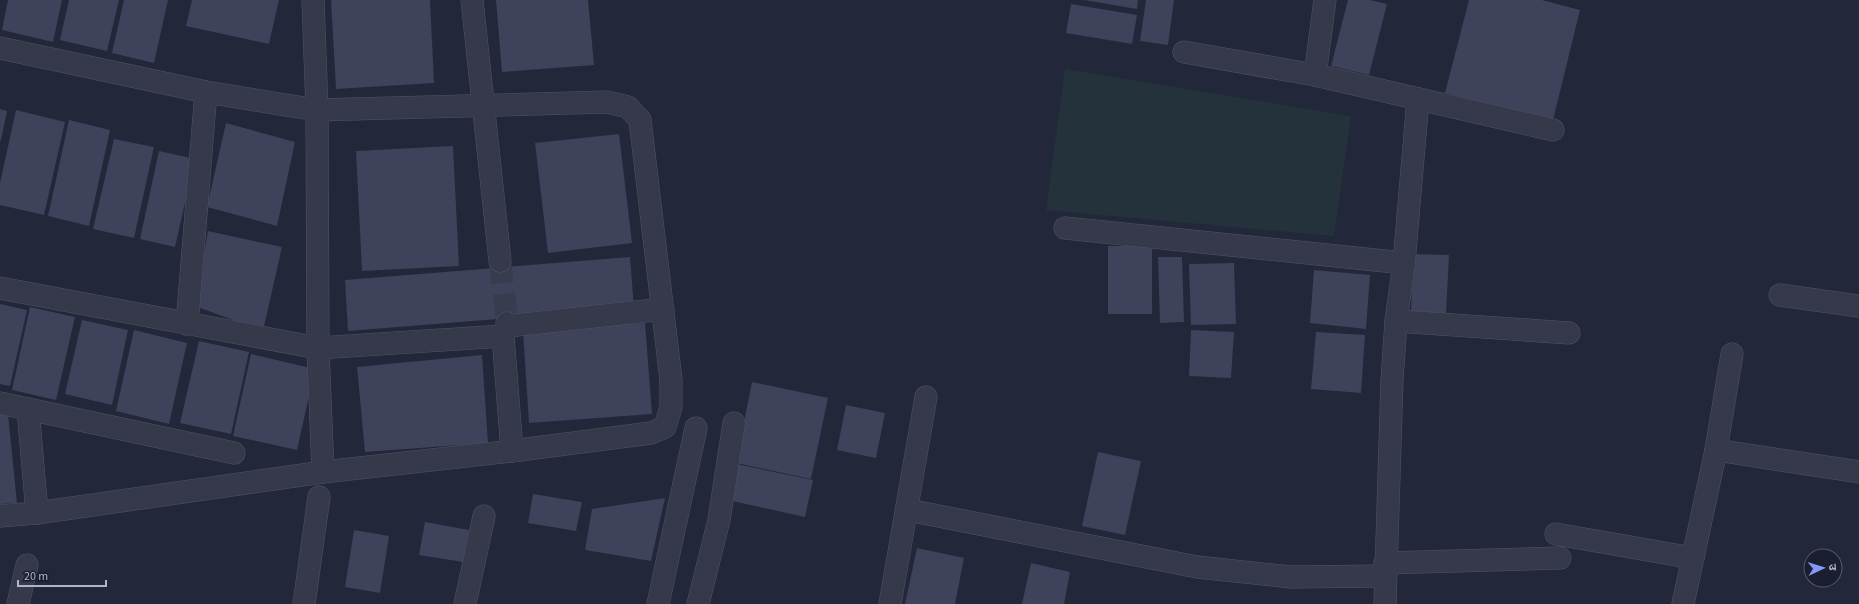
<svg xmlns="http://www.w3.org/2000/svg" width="1859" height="604" font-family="'Source Sans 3','Noto Sans Devanagari',sans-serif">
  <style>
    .green { fill: #24333b }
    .building { fill: #3e425a }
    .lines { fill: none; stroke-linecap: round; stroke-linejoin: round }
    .minor-tunnel { stroke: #373c4f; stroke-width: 22; stroke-dasharray: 22 11; stroke-linecap: butt }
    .minor-casing { stroke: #505465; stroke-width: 23 }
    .minor { stroke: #35394a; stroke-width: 22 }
  </style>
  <rect width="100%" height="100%" fill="#22273a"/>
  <!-- green -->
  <path class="green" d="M1065,69L1351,116L1334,236L1046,210Z"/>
  <!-- building -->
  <g class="building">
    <path d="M8,0H62L53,42L2,30Z"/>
    <path d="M69,0H119L107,51L60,40Z"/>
    <path d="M124,0H168L154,63L112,53Z"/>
    <path d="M192,0H279L269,44L186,26Z"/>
    <path d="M331,0H430L434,83L336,89Z"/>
    <path d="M496,0H588L594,65L502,72Z"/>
    <path d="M1084,0H1138L1137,9Z"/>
    <path d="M1146,0H1174L1168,45L1140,41Z"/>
    <path d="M1348,0H1370L1387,4L1369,75L1331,66Z"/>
    <path d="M1469,0H1542L1580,10L1553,120L1445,93Z"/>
    <path d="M1071,4L1137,15L1132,44L1066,33Z"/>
    <path d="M0,109L7,111L1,140H0Z"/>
    <path d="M16,110L65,122L44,215L0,205V183Z"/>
    <path d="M69,120L110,130L89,226L48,216Z"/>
    <path d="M226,123L295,142L277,226L207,207Z"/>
    <path d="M619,134L632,243L548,253L535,143Z"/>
    <path d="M114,139L154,147L134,238L93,229Z"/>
    <path d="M453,146L459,266L362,271L356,151Z"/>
    <path d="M159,151L195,159L175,247L140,239Z"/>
    <path d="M208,231L282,247L263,331L195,306Z"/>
    <rect x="1108" y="246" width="44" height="68"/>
    <path d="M1413,254L1449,255L1446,315L1411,313Z"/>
    <path d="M630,257L634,308L348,331L345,280Z"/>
    <path d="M1158,257H1182L1184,322L1160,323Z"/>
    <path d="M1234,263L1236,324L1191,325L1189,264Z"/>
    <path d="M1314,270L1370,275L1366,329L1310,323Z"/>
    <path d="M0,304L27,310L10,386L0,384Z"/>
    <path d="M30,307L75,317L56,400L12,390Z"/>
    <path d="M82,320L128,330L112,405L65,394Z"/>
    <path d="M645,323L652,414L529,423L523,331Z"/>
    <path d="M134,330L187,343L169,424L116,411Z"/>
    <path d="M1191,330L1234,332L1231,378L1189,376Z"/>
    <path d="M1316,332L1365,335L1361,393L1311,389Z"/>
    <path d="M199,341L249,352L231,434L180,423Z"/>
    <path d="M251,354L315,369L297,450L233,436Z"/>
    <path d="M482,355L488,443L365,452L357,367Z"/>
    <path d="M752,382L828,398L811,479L736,463Z"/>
    <path d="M846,405L885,413L876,458L837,450Z"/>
    <path d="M0,413L8,414L17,503L0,504Z"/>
    <path d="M1098,452L1141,461L1125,535L1082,526Z"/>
    <path d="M736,464L813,480L805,517L728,500Z"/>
    <path d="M533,494L582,502L576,531L528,523Z"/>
    <path d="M665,498L651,561L585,550L592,509Z"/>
    <path d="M425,522L469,530L463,562L419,555Z"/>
    <path d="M354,530L389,536L380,593L345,587Z"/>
    <path d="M917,548L964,558L955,604H905Z"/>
    <path d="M1031,563L1070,572L1064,604H1022Z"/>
  </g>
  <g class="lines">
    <!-- minor-tunnel -->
    <path class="minor-tunnel" d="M500,261L507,320"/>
    <defs>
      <g id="minor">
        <path d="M472,0L500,261"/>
        <path d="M0,48L206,92L317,110L607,102L628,107L640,120L671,380V407L665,427L651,433L512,451L323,472"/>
        <path d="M1184,52L1315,75L1553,130"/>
        <path d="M1315,75L1325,0"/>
        <path d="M1065,228L1404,263"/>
        <path d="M0,288L318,348L503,336"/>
        <path d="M1780,295L1859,306"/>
        <path d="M1396,321L1569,333"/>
        <path d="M507,323L508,326L503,336L512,451"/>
        <path d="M187,324L206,92"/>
        <path d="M508,326L663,309"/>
        <path d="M1732,354L1716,450L1859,472"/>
        <path d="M0,403L234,453"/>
        <path d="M28,409L37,513"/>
        <path d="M908,510L1197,567L1291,577L1385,576"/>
        <path d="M0,516L37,513L323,472L318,348L317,110L313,0"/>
        <path d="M1556,534L1693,558"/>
        <path d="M1385,563L1560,558"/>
        <path d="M18,604L27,565"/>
        <path d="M304,604L319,497"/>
        <path d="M465,604L484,516"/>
        <path d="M658,604L696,428"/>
        <path d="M698,604L719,520L734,423"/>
        <path d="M890,604L926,397"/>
        <path d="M1385,604L1392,380L1396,321L1404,263L1418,99"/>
        <path d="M1683,604L1716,450"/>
      </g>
    </defs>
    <!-- minor casing -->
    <use href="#minor" class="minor-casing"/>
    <!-- minor -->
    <use href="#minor" class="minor"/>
  </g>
  <!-- north arrow -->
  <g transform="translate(1823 568) rotate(86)"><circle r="19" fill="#1b1e2f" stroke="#575a6b"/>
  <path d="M0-3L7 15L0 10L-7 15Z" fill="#8496f8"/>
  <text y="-6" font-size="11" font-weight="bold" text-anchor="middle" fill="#b0b4c6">उ</text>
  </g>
  <!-- scale -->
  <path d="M18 580v6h88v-6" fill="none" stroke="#b0b4c6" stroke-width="2"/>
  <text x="24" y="580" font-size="12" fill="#b0b4c6" stroke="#1b1e2f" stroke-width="3" paint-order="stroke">20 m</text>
</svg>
